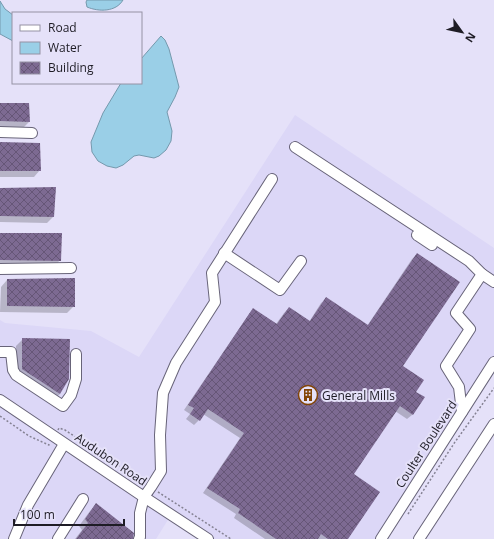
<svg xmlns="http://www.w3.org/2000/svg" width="494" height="539" font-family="'Open Sans',sans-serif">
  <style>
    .built { fill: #dcd7f7 }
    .water { fill: #9acfe7; stroke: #7599ad }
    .shadow { fill: #0003 }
    .building { fill: url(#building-cross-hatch) }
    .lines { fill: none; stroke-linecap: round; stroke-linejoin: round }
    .minor-casing { stroke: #686479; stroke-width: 12 }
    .path { stroke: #858293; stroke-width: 1.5; stroke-dasharray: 2 2; stroke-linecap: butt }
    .minor { stroke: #fff; stroke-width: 10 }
    .labels { text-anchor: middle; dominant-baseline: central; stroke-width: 4; stroke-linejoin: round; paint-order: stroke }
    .poi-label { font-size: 12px; fill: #1e1c25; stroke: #e5e1f9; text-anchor: start }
    .street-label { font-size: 12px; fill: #1e1c25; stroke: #e5e1f9 }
  </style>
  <defs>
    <pattern id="building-cross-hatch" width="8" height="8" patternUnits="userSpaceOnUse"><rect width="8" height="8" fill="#7d6a92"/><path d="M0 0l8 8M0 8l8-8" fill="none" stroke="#665677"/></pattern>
  </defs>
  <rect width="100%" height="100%" fill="#e5e1f9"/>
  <!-- built -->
  <path class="built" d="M295,115L494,248V362L380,539H208L171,515L156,539H0V320L5,323L91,331L139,357Z"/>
  <!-- water -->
  <g class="water">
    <path d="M87,0H123C116,12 99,12 87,7L86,2Z"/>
    <path d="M0,1L5,9L13,15V41L0,34Z"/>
    <path d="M161,36L165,40L169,49L179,87L175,97L167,112L172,131L171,141L166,150L159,156L154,158L139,155L134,156L123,165L116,168L107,166L98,161L92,152L91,142L103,113L121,83H141V59Z"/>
  </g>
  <!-- shadow -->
  <g class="shadow">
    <path d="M0,104L29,122L23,128L0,127Z"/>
    <path d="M0,143L40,170L34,177H0Z"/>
    <path d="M0,189L54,216L47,223L0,222Z"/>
    <path d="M0,234L60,260L54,267L0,266Z"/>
    <path d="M417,254L402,366L415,392L423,398L412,415L407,419L395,411L352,474L347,539H265L234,518L236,514L203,493L240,438L203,414L199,420L194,425L186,419L190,414L184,410L249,314L253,309L276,324L284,313L289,308L309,322L321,303L326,299L367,326L412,259Z"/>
    <path d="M7,280L74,306L67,313L0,312L1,287Z"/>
    <path d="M23,339L60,394L53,400L16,376V346Z"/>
    <path d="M96,505L132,539H75L82,530L79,526L90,511Z"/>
  </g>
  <!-- building -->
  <g class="building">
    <path d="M0,103H29L30,122L0,121Z"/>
    <path d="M0,142L40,143L41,171H0Z"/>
    <path d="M56,187L54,217L0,216V188Z"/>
    <path d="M0,233H62L61,261L0,260Z"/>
    <path d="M417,253L460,282L403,366L424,380L416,392L425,397L413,415L400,406L354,474L380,492L348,539H328L321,534L318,539H276L238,513L240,509L207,488L244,433L208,409L200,421L190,414L194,408L188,405L253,308L277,324L289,307L310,321L326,297L368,325Z"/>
    <path d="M75,278V307L7,306V279Z"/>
    <path d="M22,338L70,339L69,379L60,394L22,369Z"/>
    <path d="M96,503L134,533L133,539H76L88,523L85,519Z"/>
  </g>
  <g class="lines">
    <defs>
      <g id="minor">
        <path d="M0,132L32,133"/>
        <path d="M295,147L469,261L482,274"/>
        <path d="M417,235L432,245"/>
        <path d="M224,253L280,290L301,261"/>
        <path d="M0,269L71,268"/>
        <path d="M0,352H11L13,370L16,375L63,406L71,395L76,379V354"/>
        <path d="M0,400L144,497L208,539"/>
        <path d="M462,412L459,387L446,366L470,329L456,313L482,274L494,282"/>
        <path d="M14,539L28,505L64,444"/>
        <path d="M58,539L83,499"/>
        <path d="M139,539L140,537V513L144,497L151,487L161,471L160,435L163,393L176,363L215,302L212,273L272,179"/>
        <path d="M381,539L494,362"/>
        <path d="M419,539L494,424"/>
      </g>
    </defs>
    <!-- minor casing -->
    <use href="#minor" class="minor-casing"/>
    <!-- path -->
    <g class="path">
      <path d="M0,416L29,436L49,445V443"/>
      <path d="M58,430L59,428L65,430L145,483"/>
      <path d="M158,492L231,539"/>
      <path d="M408,514L455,442L494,388"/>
    </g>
    <!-- minor -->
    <use href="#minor" class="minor"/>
  </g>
  <!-- icons -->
  <defs>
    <symbol id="building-ring" viewBox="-11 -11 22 22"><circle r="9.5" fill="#e5e1f9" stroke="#834506" stroke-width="1.5"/><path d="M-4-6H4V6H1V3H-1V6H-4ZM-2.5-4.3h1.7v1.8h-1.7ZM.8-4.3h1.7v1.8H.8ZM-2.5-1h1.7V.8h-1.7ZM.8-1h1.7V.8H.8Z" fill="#834506"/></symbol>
  </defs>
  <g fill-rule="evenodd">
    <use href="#building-ring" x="297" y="384" width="22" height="22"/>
  </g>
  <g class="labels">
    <!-- poi labels -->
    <g class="poi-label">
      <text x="322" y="395">General Mills</text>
    </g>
    <!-- street labels -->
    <g class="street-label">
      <text transform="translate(426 444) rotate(-57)">Coulter Boulevard</text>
      <text transform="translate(111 459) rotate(34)">Audubon Road</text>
    </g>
  </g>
  <!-- legend -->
  <rect x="12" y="12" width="130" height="72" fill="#e5e1f9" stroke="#9592a4"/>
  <rect x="20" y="25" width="20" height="6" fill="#ffffff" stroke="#9592a4"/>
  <text x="48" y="32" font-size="12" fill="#1e1c25">Road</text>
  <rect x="20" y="42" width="20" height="12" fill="#9acfe7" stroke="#9592a4"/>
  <text x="48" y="52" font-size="12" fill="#1e1c25">Water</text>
  <rect x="20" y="62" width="20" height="12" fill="url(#building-cross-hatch)" stroke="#9592a4"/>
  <text x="48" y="72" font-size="12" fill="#1e1c25">Building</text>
  <!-- north arrow -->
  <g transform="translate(462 32) rotate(123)" stroke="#e5e1f9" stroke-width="3" paint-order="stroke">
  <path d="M0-3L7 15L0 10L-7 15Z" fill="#1e1c25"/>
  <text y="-6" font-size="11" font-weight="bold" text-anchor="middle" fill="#1e1c25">N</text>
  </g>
  <!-- scale -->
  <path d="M14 519v6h110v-6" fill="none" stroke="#1e1c25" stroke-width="2"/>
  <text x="20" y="519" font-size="12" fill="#1e1c25" stroke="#e5e1f9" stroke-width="3" paint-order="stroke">100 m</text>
</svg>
